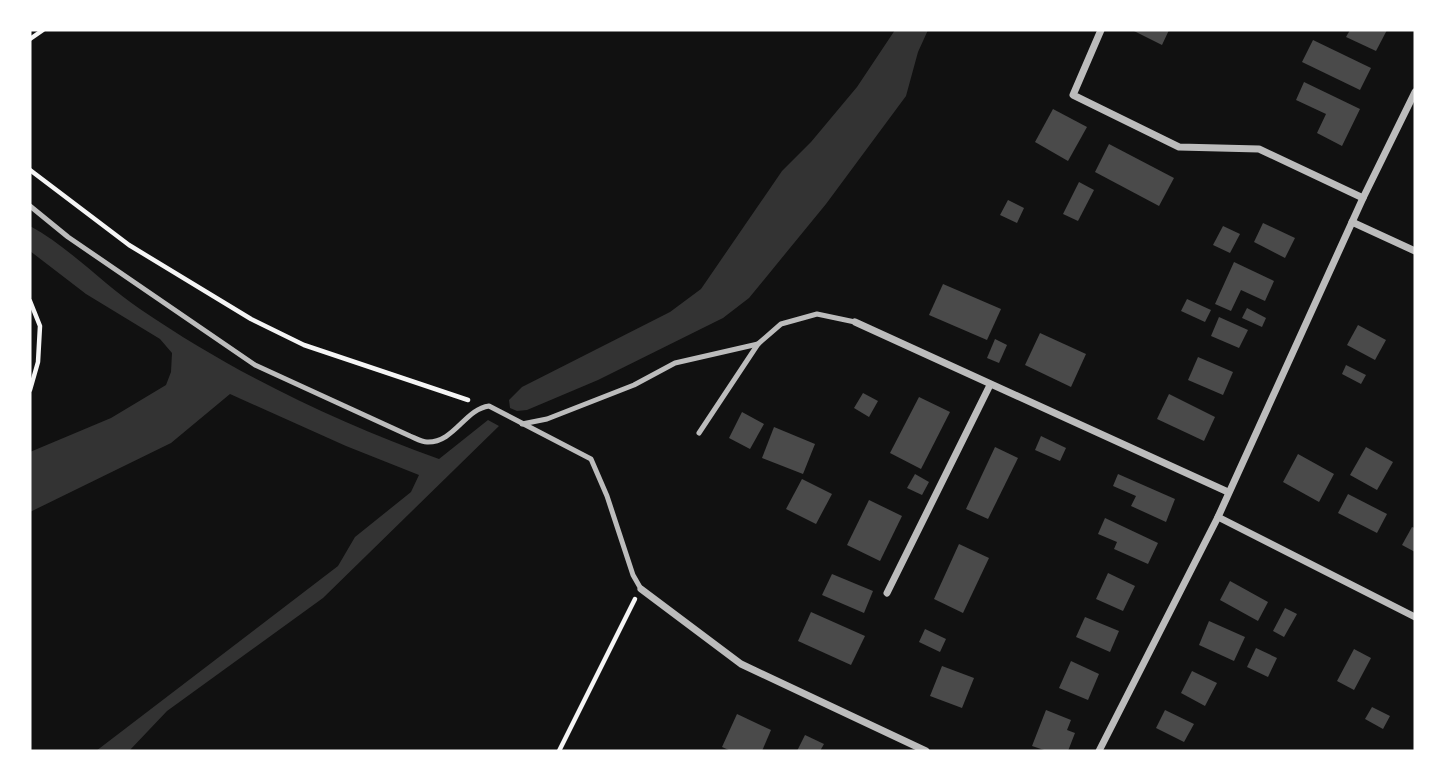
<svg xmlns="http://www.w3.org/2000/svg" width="1445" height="781" font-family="Lato,sans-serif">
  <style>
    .water { fill: #333 }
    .building { fill: #4a4a4a }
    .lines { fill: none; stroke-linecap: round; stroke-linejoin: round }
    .path { stroke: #f5f5f5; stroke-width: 4.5 }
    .service { stroke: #bcbcbc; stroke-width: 5 }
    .minor { stroke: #bcbcbc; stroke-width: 7 }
  </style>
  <rect width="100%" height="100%" fill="#111"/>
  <!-- water -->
  <g class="water">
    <path d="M895,30H928L918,52L906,96L826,204L749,298L723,318L598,380L527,410L517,411L510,408L509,400L522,387L670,312L701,289L782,171L811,142L857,87Z"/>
    <path d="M30,226C69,247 103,284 140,309C234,373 333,421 439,459L488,420L499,426L323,598L167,711L129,751H96L338,566L355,537L411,492L419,475L346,446L230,394L171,443L30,512V452L111,418L166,385L171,372L172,353L160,339L86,294L30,251Z"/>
  </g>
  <!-- building -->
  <g class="building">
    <path d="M1132,30H1169L1162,45Z"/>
    <path d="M1350,30H1387L1376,51L1346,37Z"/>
    <path d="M1313,40L1371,68L1360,90L1302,62Z"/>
    <path d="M1304,82L1360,109L1342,146L1317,133L1326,114L1296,100Z"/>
    <path d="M1053,109L1087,127L1068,161L1035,142Z"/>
    <path d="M1109,144L1174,178L1159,206L1095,172Z"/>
    <path d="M1079,182L1094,190L1078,221L1063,214Z"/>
    <path d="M1008,200L1024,208L1017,223L1000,215Z"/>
    <path d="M1263,223L1295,238L1285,258L1254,242Z"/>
    <path d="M1223,226L1240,234L1230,253L1213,245Z"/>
    <path d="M1234,262L1274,281L1265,301L1241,290L1231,311L1215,304Z"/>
    <path d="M943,284L1001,309L987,340L929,315Z"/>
    <path d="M1187,299L1211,310L1205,322L1181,311Z"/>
    <path d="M1247,308L1266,318L1262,327L1242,318Z"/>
    <path d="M1219,317L1248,330L1239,348L1211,336Z"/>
    <path d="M1358,325L1386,340L1375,360L1347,345Z"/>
    <path d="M1040,333L1086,354L1071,387L1025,365Z"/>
    <path d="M995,339L1007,345L999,363L987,358Z"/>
    <path d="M1198,357L1233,372L1223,395L1188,380Z"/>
    <path d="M1346,365L1366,375L1361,384L1342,374Z"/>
    <path d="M863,393L878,401L869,417L854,408Z"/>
    <path d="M1169,394L1215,417L1204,441L1157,419Z"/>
    <path d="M919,397L950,412L921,469L890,453Z"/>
    <path d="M742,412L764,424L750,449L729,438Z"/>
    <path d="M774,427L815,444L803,474L762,458Z"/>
    <path d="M1041,436L1066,448L1060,461L1035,450Z"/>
    <path d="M995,447L1018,458L988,519L966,509Z"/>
    <path d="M1366,447L1393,462L1377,490L1350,475Z"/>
    <path d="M1298,454L1334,474L1319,502L1283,482Z"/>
    <path d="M915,474L929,482L922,495L907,488Z"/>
    <path d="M1118,474L1175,499L1166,522L1131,506L1136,496L1113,486Z"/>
    <path d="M802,479L832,494L816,524L786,509Z"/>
    <path d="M1348,494L1387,514L1377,533L1338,513Z"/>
    <path d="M869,500L902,516L880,561L847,545Z"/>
    <path d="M1105,518L1158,543L1148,564L1114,549L1117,542L1098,534Z"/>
    <path d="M1412,527L1415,528V552L1402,545Z"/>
    <path d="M959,544L989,558L963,613L934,599Z"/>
    <path d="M1108,573L1135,586L1123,611L1096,599Z"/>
    <path d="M832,574L873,591L864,613L822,595Z"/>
    <path d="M1230,581L1268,602L1258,621L1220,600Z"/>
    <path d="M1285,608L1297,614L1284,637L1273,631Z"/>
    <path d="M811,612L865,636L851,665L798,641Z"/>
    <path d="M1085,617L1119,631L1110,652L1076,637Z"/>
    <path d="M1209,621L1245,637L1234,661L1199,645Z"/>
    <path d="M925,629L946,639L940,652L919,642Z"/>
    <path d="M1256,648L1277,658L1268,677L1247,667Z"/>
    <path d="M1354,649L1371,658L1354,690L1337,681Z"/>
    <path d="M1071,661L1099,674L1088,700L1059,688Z"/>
    <path d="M942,666L974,678L962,708L930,696Z"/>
    <path d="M1192,671L1217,683L1205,706L1181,693Z"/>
    <path d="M1372,707L1390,716L1383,729L1365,719Z"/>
    <path d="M1046,710L1071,720L1067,730L1075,733L1068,751H1047L1032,746Z"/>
    <path d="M1165,710L1194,724L1184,742L1156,728Z"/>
    <path d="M737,714L771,730L762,751H731L722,747Z"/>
    <path d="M805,735L824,744L820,751H797Z"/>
  </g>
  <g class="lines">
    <!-- path -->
    <g class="path">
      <path d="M30,39L43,30"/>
      <path d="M30,170L129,245L251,319L304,345L468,400"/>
      <path d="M30,301L40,326L38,362L30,390"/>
      <path d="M559,751L635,599"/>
    </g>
    <!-- service -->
    <g class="service">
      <path d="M30,206L68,237L255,365L410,436C415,438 422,442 427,442C454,443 465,409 489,406L591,459L607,496L633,575L641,589"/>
      <path d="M522,424L547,419L634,385L675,363L758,344"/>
      <path d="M699,433L758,344L781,324L817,314L855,322"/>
    </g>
    <!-- minor -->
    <g class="minor">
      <path d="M1101,30L1073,95L1179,147L1259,149L1363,198"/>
      <path d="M1352,222L1415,251"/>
      <path d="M855,322L1228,492"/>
      <path d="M1218,517L1415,617"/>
      <path d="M641,589L741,664L926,751"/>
      <path d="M887,593L990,385"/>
      <path d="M1099,751L1218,517L1363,198L1415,92"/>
    </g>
  </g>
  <!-- border -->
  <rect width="1445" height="781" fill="none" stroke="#ffffff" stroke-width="63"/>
</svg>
